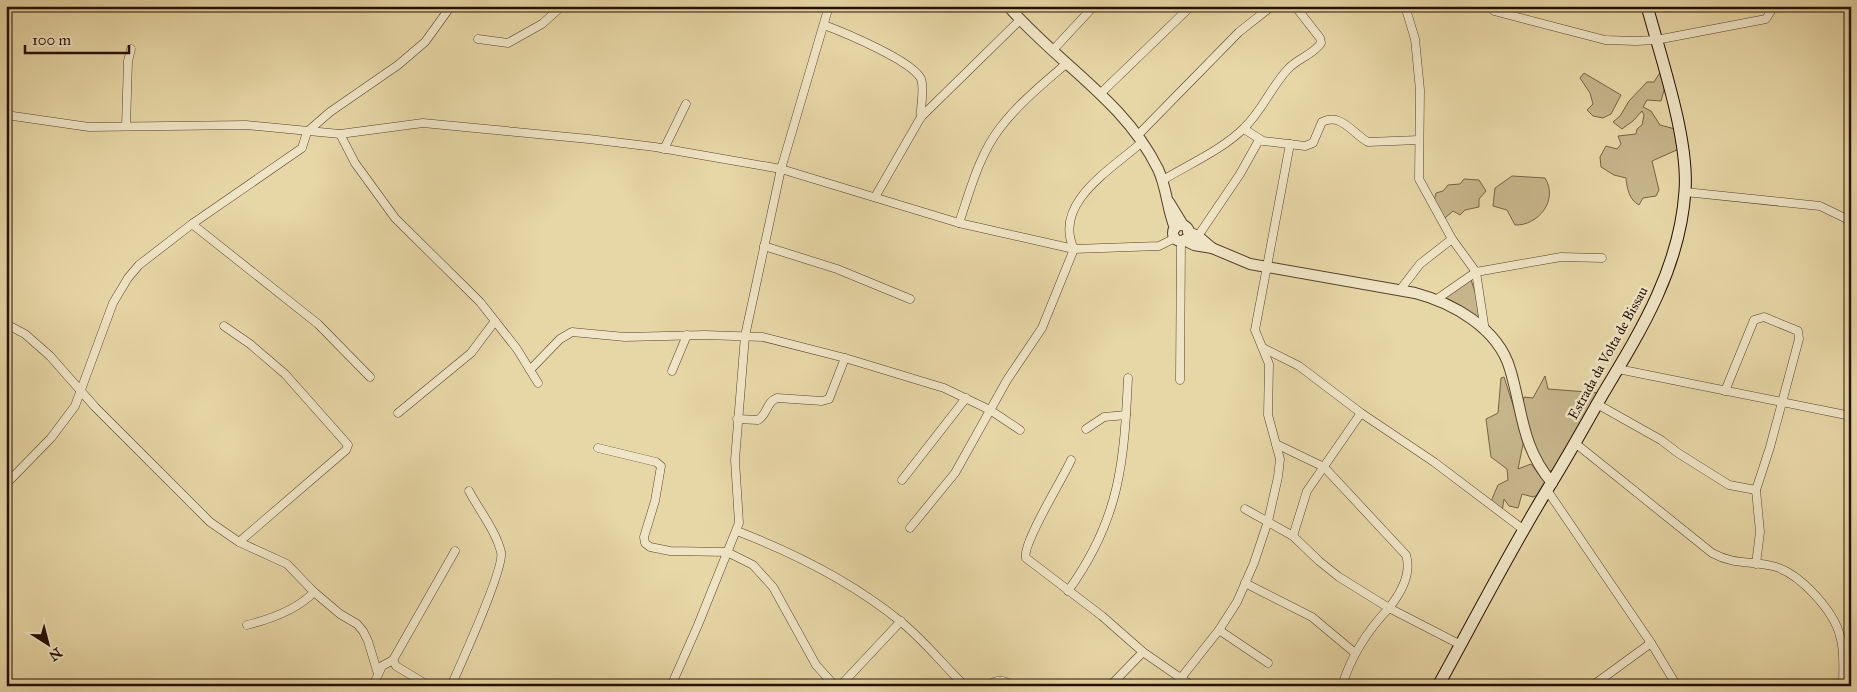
<svg xmlns="http://www.w3.org/2000/svg" width="1857" height="692" font-family="'IM FELL Great Primer',serif">
  <style>
    .green { fill: #c6b48a; stroke: #766246 }
    .lines { fill: none; stroke-linecap: round; stroke-linejoin: round }
    .minor-casing { stroke: #56422b; stroke-width: 9 }
    .tertiary-casing { stroke: #56422b; stroke-width: 12 }
    .secondary-casing { stroke: #251002; stroke-width: 13 }
    .minor { stroke: #efe4c5; stroke-width: 8 }
    .tertiary { stroke: #efe4c5; stroke-width: 10 }
    .secondary { stroke: #efe4c5; stroke-width: 11 }
    .labels { text-anchor: middle; dominant-baseline: central; stroke-width: 5; stroke-linejoin: round; paint-order: stroke }
    .street-label { font-size: 14px; fill: #251002; stroke: #efe4c5 }
  </style>
  <rect width="100%" height="100%" fill="#e7d6a6"/>
  <filter id="stains"><feTurbulence type="fractalNoise" baseFrequency=".004" numOctaves="4"/><feColorMatrix values="0 0 0 0 .2 0 0 0 0 .09 0 0 0 0 .02 0 0 0 .5 -.17"/></filter>
  <radialGradient id="worn" r=".72"><stop offset=".6" stop-color="#630" stop-opacity="0"/><stop offset="1" stop-color="#630" stop-opacity=".3"/></radialGradient>
  <!-- green -->
  <g class="green">
    <path d="M1661,71L1666,83L1661,101L1647,100L1643,107L1651,111L1660,125L1675,129L1679,149L1652,161L1659,190L1656,196L1643,198L1639,205C1629,200 1627,188 1626,178L1614,175L1601,167L1600,157L1606,146L1617,149L1621,144L1618,136L1636,134L1637,129L1642,125L1644,115L1642,111L1633,121L1622,129L1613,122L1620,116L1629,101L1647,82H1654Z"/>
    <path d="M1584,73L1621,95L1611,114L1603,118L1593,116L1587,110L1593,104L1590,93L1580,78Z"/>
    <path d="M1512,176L1545,178C1559,200 1538,226 1515,225L1507,210L1493,206L1495,188Z"/>
    <path d="M1464,179L1479,180L1486,191L1479,199V207L1465,210L1460,215L1453,211L1445,218L1434,201L1436,193L1443,191L1448,185L1460,184Z"/>
    <path d="M1469,274L1481,309V319L1439,300Z"/>
    <path d="M1545,376L1548,389L1601,393L1556,467L1551,471L1545,470L1539,465L1522,410L1524,397L1533,398Z"/>
    <path d="M1504,377L1524,439L1518,469L1531,464L1546,484L1540,494L1533,497L1522,494L1518,508L1509,506L1504,499L1502,512L1495,513L1489,506L1498,485L1508,480L1507,469L1491,457L1486,419L1498,413L1501,378Z"/>
  </g>
  <g class="lines">
    <defs>
      <g id="minor">
        <path d="M1405,6L1415,39L1420,90L1419,179L1452,239L1476,272L1485,331"/>
        <path d="M1491,6L1494,11L1605,40L1636,41L1656,40L1766,19L1774,6"/>
        <path d="M824,25C843,32 913,61 921,79C925,90 920,106 921,117"/>
        <path d="M478,39L508,43L542,24L562,6"/>
        <path d="M1053,50L1094,6"/>
        <path d="M1101,93L1191,6"/>
        <path d="M6,115L89,127L246,125L340,134L423,123L589,139L655,147L781,169L959,223L1074,249L1159,246L1175,238"/>
        <path d="M126,126L128,61L131,49"/>
        <path d="M1244,129L1263,141L1305,146L1313,143L1322,122C1341,112 1353,134 1368,142L1419,140"/>
        <path d="M340,134L355,163L395,218L480,302L517,349L538,383"/>
        <path d="M1138,135L1239,32L1272,6"/>
        <path d="M664,149L686,104"/>
        <path d="M1163,180C1189,164 1222,150 1244,128C1262,111 1271,87 1288,69C1298,58 1313,55 1321,43L1320,38L1295,6"/>
        <path d="M1685,192L1820,206L1851,221"/>
        <path d="M875,197L921,117L1021,19"/>
        <path d="M959,223C970,191 979,155 1000,128C1019,103 1044,83 1067,63"/>
        <path d="M192,224L318,324L370,377"/>
        <path d="M1198,236L1240,174L1259,140"/>
        <path d="M764,246L837,269L910,299"/>
        <path d="M1400,290L1420,264L1452,239"/>
        <path d="M1437,299L1476,272L1561,257L1602,258"/>
        <path d="M6,324L25,334L50,356L95,407L210,522L239,542L287,564L314,592C297,610 271,619 247,625"/>
        <path d="M224,326L250,344L285,374L348,445L346,450L239,542"/>
        <path d="M1263,348L1299,366L1361,413L1434,462L1524,530"/>
        <path d="M1618,369L1851,416"/>
        <path d="M530,370L560,339L572,332L625,337L705,335L763,337L845,358L944,388L990,410L1020,430"/>
        <path d="M672,371L687,335"/>
        <path d="M1180,380L1181,240"/>
        <path d="M1725,391L1754,320L1764,317L1798,331L1799,339L1770,447L1756,490L1760,532L1756,564"/>
        <path d="M1597,404L1661,440L1678,453L1729,485L1756,490"/>
        <path d="M398,413L471,353L495,321"/>
        <path d="M737,419L758,420C768,414 766,402 777,398L822,401L829,399L845,358"/>
        <path d="M1086,429L1104,417L1126,415"/>
        <path d="M1575,443L1712,553C1736,566 1752,560 1776,567C1800,574 1834,611 1840,636C1845,651 1843,670 1843,686"/>
        <path d="M1276,444L1324,467L1406,555C1412,574 1401,593 1389,608L1461,645"/>
        <path d="M598,448L656,462L661,466L655,501L644,537L645,543L650,547L670,551L727,552L753,565L773,587L816,665L835,686"/>
        <path d="M1071,460C1064,477 1021,545 1026,558L1102,616L1143,652L1192,686"/>
        <path d="M902,480L966,398"/>
        <path d="M6,484L51,438L75,406L113,303L128,278L139,265L192,224L302,148L307,132L330,112L398,65L425,42L451,6"/>
        <path d="M1547,490L1651,643L1677,686"/>
        <path d="M1245,509L1293,536L1319,561L1339,577L1389,608C1367,631 1351,656 1342,686"/>
        <path d="M910,528L955,473L1007,380L1042,328L1074,249C1052,203 1112,169 1142,142"/>
        <path d="M737,531C794,553 852,582 900,621C924,640 943,665 965,686"/>
        <path d="M1293,536L1307,491L1361,413"/>
        <path d="M1245,583L1312,617L1355,653"/>
        <path d="M1068,591C1120,519 1124,463 1128,378"/>
        <path d="M314,592L340,614L357,624L363,631L368,641L378,674"/>
        <path d="M1219,630L1268,663"/>
        <path d="M1181,678L1219,630L1237,602L1254,563L1268,521L1278,477L1280,459L1268,415L1269,364L1255,330L1290,144"/>
        <path d="M373,686L382,666L393,660"/>
        <path d="M429,686L396,666L393,660L455,551"/>
        <path d="M451,686C460,666 505,567 501,552C496,531 479,510 469,491"/>
        <path d="M671,686L698,625L739,523L735,460L745,336L781,169L829,6"/>
        <path d="M840,686L901,621"/>
        <path d="M987,686C997,679 1003,679 1013,686"/>
        <path d="M1110,686L1143,652"/>
        <path d="M1592,686L1651,643"/>
      </g>
      <g id="tertiary">
        <path d="M1008,6C1057,63 1124,100 1158,169C1167,188 1167,209 1175,228"/>
        <path d="M1169,202L1183,225"/>
        <circle cx="1181" cy="233" r="8"/>
        <path d="M1188,232L1198,236L1212,248L1250,264L1415,293C1453,303 1498,328 1510,369C1523,412 1521,446 1552,483"/>
        <path d="M1184,240L1194,245L1212,248"/>
      </g>
      <path id="secondary" d="M1438,686C1474,621 1508,554 1547,490C1567,458 1585,425 1604,392C1642,329 1680,267 1685,191C1689,139 1661,58 1647,6"/>
    </defs>
    <!-- minor casing -->
    <use href="#minor" class="minor-casing"/>
    <!-- tertiary casing -->
    <use href="#tertiary" class="tertiary-casing"/>
    <!-- secondary casing -->
    <use href="#secondary" class="secondary-casing"/>
    <!-- minor -->
    <use href="#minor" class="minor"/>
    <!-- tertiary -->
    <use href="#tertiary" class="tertiary"/>
    <!-- secondary -->
    <use href="#secondary" class="secondary"/>
  </g>
  <g class="labels">
    <!-- street labels -->
    <g class="street-label">
      <text transform="translate(1608 353) rotate(-61)">Estrada da Volta de Bissau</text>
    </g>
  </g>
  <!-- margin -->
  <rect width="1857" height="692" fill="none" stroke="#e7d6a6" stroke-width="25"/>
  <rect x="8" y="8" width="1842" height="677" fill="none" stroke="#251002" stroke-width="2.5"/>
  <rect x="12" y="12" width="1832" height="667" fill="none" stroke="#251002"/>
  <!-- north arrow -->
  <g transform="translate(48 644) rotate(144)" stroke="#efe4c5" stroke-width="4" paint-order="stroke">
  <path d="M0-4L9 19L0 12L-9 19Z" fill="#251002"/>
  <text y="-8" font-size="14" font-weight="bold" text-anchor="middle" fill="#251002">N</text>
  </g>
  <!-- scale -->
  <path d="M25 45v8h104v-8" fill="none" stroke="#251002" stroke-width="2.5"/>
  <text x="32" y="45" font-size="15" fill="#251002" stroke="#efe4c5" stroke-width="4" paint-order="stroke">100 m</text>
  <rect width="100%" height="100%" filter="url(#stains)"/>
  <rect width="100%" height="100%" fill="url(#worn)"/>
</svg>
